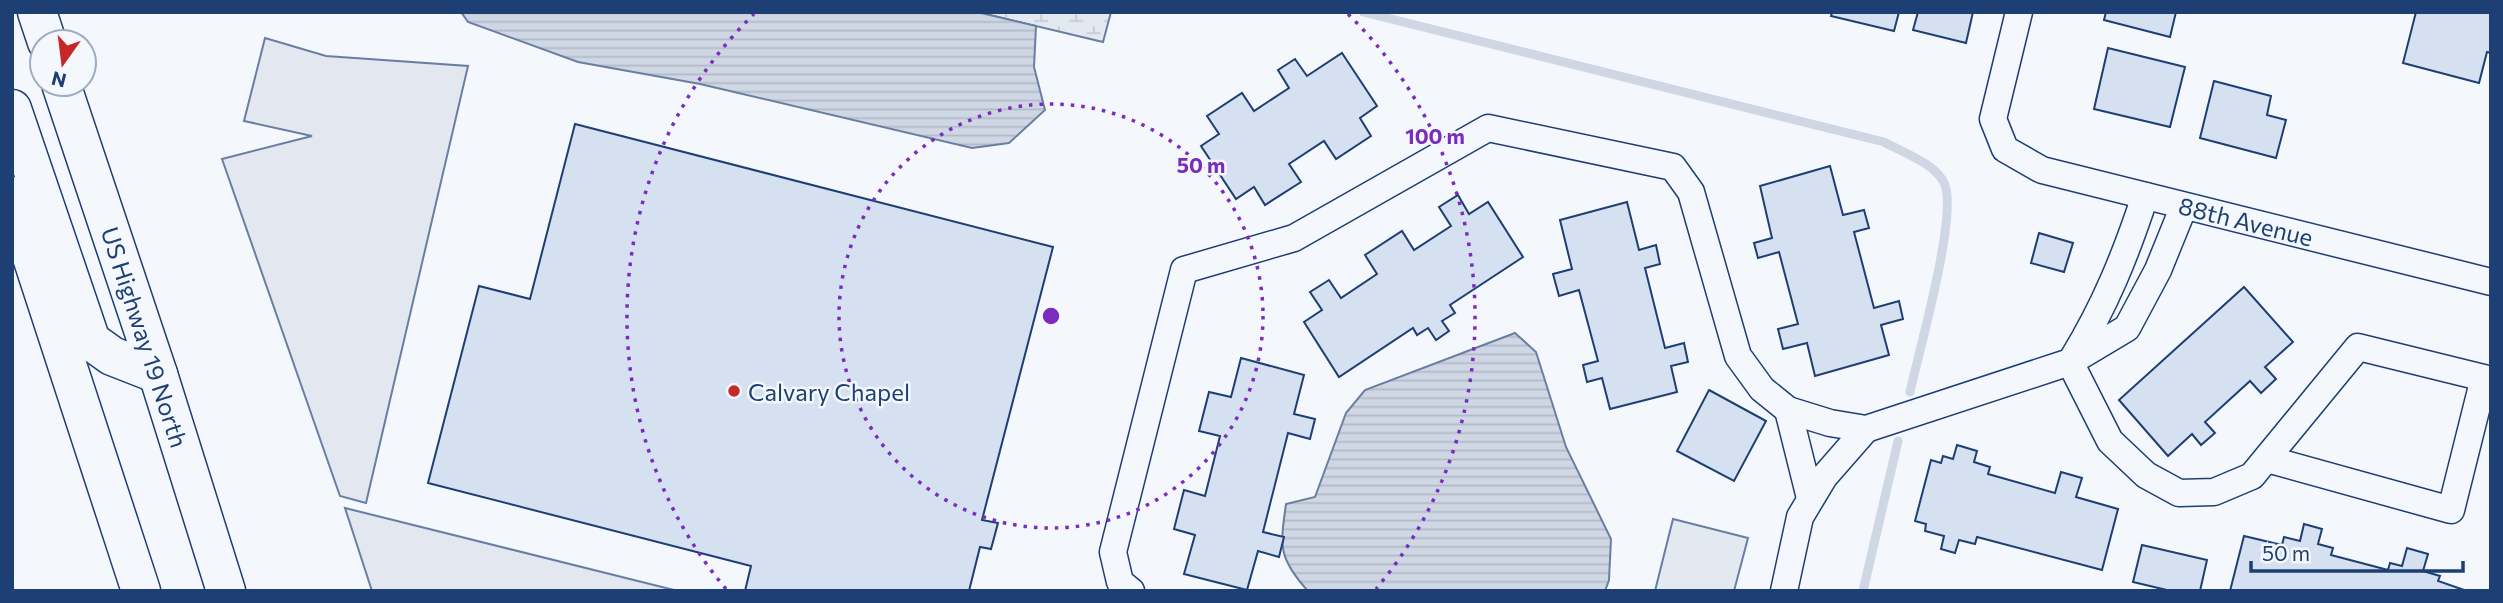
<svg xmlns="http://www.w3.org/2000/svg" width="2503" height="603" font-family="Commissioner,sans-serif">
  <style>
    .wetland { fill: url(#wetland-marsh); stroke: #687fa3; stroke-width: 2 }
    .park { fill: #e3e9f0; stroke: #687fa3; stroke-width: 2 }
    .parking { fill: #e3e8f0; stroke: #687fa3; stroke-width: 2 }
    .water { fill: url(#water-rules); stroke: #687fa3; stroke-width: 2 }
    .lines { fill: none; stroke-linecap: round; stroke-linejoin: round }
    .stream { stroke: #cfd7e4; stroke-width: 9 }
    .building { fill: #d5e0f0; stroke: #1d3f73; stroke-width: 2 }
    .street-casing { stroke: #1d3f73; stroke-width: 29 }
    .highway-casing { stroke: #1d3f73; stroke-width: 41 }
    .street { stroke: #f4f7fb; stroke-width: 26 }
    .highway { stroke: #f4f7fb; stroke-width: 38 }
    .ring { fill: none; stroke: #7b2cbf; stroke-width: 3.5; stroke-dasharray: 3.5 7 }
    .poi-dot { fill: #c62828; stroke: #f4f7fb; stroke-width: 2.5 }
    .labels { text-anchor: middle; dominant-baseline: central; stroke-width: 5; stroke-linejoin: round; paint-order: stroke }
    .street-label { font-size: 24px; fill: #1d3f73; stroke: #f4f7fb }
    .poi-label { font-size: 24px; fill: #1d3f73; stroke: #f4f7fb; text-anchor: start }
    .centre { fill: #7b2cbf; stroke: #f4f7fb; stroke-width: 3.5 }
    .ring-label { font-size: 21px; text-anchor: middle; font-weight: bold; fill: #7b2cbf; stroke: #f4f7fb; stroke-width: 5; stroke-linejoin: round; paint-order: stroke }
  </style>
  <defs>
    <pattern id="wetland-marsh" width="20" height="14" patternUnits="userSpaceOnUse" patternTransform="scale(1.75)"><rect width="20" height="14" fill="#e3e9f0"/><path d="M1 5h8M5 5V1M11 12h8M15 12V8" fill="none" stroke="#c2c9d1"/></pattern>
    <pattern id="water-rules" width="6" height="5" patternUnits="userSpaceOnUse" patternTransform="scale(1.75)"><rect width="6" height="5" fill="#cfd7e4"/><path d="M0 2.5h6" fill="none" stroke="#b1bac7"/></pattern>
  </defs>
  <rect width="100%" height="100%" fill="#f4f7fb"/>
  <!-- wetland -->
  <path class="wetland" d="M977,12H1111L1103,42Z"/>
  <!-- park -->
  <path class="park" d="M1673,519L1748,538L1734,591H1655Z"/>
  <!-- parking -->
  <g class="parking">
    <path d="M265,38L326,56L468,66L366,503L340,496L222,159L312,136L244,121Z"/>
    <path d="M345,508L678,591H372Z"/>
  </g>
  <!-- water -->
  <g class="water">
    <path d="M461,12H977L1036,26L1034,67L1045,110L1009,143L972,148L700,84L578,62L468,22Z"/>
    <path d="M1515,333L1536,352L1566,447L1611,539L1609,580L1605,591H1308C1278,558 1280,546 1286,504L1315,497L1346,413L1365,390Z"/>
  </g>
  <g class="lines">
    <!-- stream -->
    <g class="stream">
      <path d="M1363,12L1884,142C1902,152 1937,164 1945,185C1957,218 1919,351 1910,392"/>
      <path d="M1863,591L1898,441"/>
    </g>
  </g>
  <!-- building -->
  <g class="building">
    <path d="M1832,12H1899L1894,31L1831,16Z"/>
    <path d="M1918,12H1973L1966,43L1913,30Z"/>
    <path d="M2106,12H2176L2170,37L2104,20Z"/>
    <path d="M2416,12H2491V53L2487,52L2479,83L2403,63Z"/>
    <path d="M2108,48L2185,67L2170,127L2094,109Z"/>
    <path d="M1342,53L1377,106L1360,118L1371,136L1336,159L1324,141L1289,164L1301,182L1265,205L1254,187L1236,199L1201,146L1219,134L1207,116L1242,93L1254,111L1289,88L1278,70L1295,59L1307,76Z"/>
    <path d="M2214,81L2271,96L2267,115L2286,120L2276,158L2200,138Z"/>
    <path d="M575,124L1053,247L982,520L998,523L991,549L980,547L969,591H745L751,566L428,483L479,286L530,299Z"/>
    <path d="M1830,166L1843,215L1864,210L1869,228L1854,232L1874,308L1899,301L1903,319L1881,325L1889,355L1815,376L1807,343L1783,349L1778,329L1798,324L1779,252L1758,258L1754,243L1772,238L1760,186Z"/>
    <path d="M1458,195L1469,214L1488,202L1523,257L1450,305L1455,313L1442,321L1449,331L1436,340L1428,328L1417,335L1413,328L1339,377L1304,322L1322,310L1310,292L1329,280L1341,298L1377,274L1365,255L1402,231L1414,250L1451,226L1439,207Z"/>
    <path d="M1627,202L1639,250L1656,245L1660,264L1645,268L1665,348L1684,343L1688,362L1671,366L1677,392L1610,409L1602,378L1587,382L1583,365L1598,361L1579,290L1559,296L1553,274L1572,269L1560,220Z"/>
    <path d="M2039,233L2073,243L2064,272L2031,263Z"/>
    <path d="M2244,287L2293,342L2265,367L2276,379L2261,393L2250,381L2205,422L2215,433L2201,445L2192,434L2168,456L2119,400Z"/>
    <path d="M1241,358L1304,375L1294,414L1315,419L1310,439L1288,433L1263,532L1284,537L1279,557L1258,551L1247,590L1184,574L1195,535L1174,529L1184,490L1205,496L1220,436L1199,431L1209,392L1231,397Z"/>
    <path d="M1709,390L1766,421L1734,481L1677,451Z"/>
    <path d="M1957,445L1977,451L1974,462L1990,467L1988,474L2055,493L2061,472L2082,478L2076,497L2118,509L2102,570L1977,537L1975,544L1959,540L1955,553L1941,549L1944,536L1925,531L1926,524L1915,521L1931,460L1941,463L1943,456L1953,459Z"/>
    <path d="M2304,524L2322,529L2318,544L2333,548L2331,555L2388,570L2390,563L2402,566L2407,548L2428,554L2423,571L2440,576L2438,581L2467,591H2230L2244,536L2282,545L2284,537L2300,541Z"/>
    <path d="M2142,545L2207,560L2200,591H2171L2133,582Z"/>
  </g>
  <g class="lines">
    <defs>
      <g id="street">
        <path d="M2019,12L1993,119L2005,149L2042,170L2491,282"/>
        <path d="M2073,358C2105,306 2126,254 2145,196"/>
        <path d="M2070,362L2110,441L2146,475L2179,493L2214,492L2252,476L2358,347L2484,378L2451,510L2267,459"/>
        <path d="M1788,410L1810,498"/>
        <path d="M1131,591L1120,582L1113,552L1184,270L1294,238L1488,128L1673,167L1691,192L1738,356L1762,389L1788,410L1830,423L1866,429L2070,362L2127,328L2158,270L2184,206"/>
        <path d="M1784,591L1800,517L1824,477L1866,429"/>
      </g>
      <g id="highway">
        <path d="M37,12L47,42"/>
        <path d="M61,84L158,374L226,591"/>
        <path d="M12,109L91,341L112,356L158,374"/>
        <path d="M12,196L141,591"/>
      </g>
    </defs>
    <!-- street casing -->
    <use href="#street" class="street-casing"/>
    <!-- highway casing -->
    <use href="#highway" class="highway-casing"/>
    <!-- street -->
    <use href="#street" class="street"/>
    <!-- highway -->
    <use href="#highway" class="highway"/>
  </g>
  <!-- distance rings -->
  <g class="ring">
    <circle cx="1051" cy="316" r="212"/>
    <path d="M726 589A424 424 0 0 1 754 14M1348 14A424 424 0 0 1 1376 589"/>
  </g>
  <!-- markers -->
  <circle class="poi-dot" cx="734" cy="391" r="7"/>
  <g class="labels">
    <!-- street labels -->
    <g class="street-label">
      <text transform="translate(2246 221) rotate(14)">88th Avenue</text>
      <text transform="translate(145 337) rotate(72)">US Highway 19 North</text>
    </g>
    <!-- poi labels -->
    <g class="poi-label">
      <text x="748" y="391">Calvary Chapel</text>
    </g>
  </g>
  <circle cx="1051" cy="316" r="10" class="centre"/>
  <g class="ring-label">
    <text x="1435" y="144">100 m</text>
    <text x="1201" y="173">50 m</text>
  </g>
  <!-- border -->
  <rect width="2503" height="603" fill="none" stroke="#1d3f73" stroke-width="28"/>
  <!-- north arrow -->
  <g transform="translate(63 63) rotate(194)"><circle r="33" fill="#f4f7fb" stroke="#9eadc5" stroke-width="2"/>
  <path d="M0-5L12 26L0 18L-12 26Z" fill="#c62828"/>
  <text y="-10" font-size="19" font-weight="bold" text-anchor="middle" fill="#1d3f73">N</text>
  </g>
  <!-- scale -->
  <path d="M2251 561v10h212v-10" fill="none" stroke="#1d3f73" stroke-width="3.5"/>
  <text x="2262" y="561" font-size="21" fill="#1d3f73" stroke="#f4f7fb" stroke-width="5" paint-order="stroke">50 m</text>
</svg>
